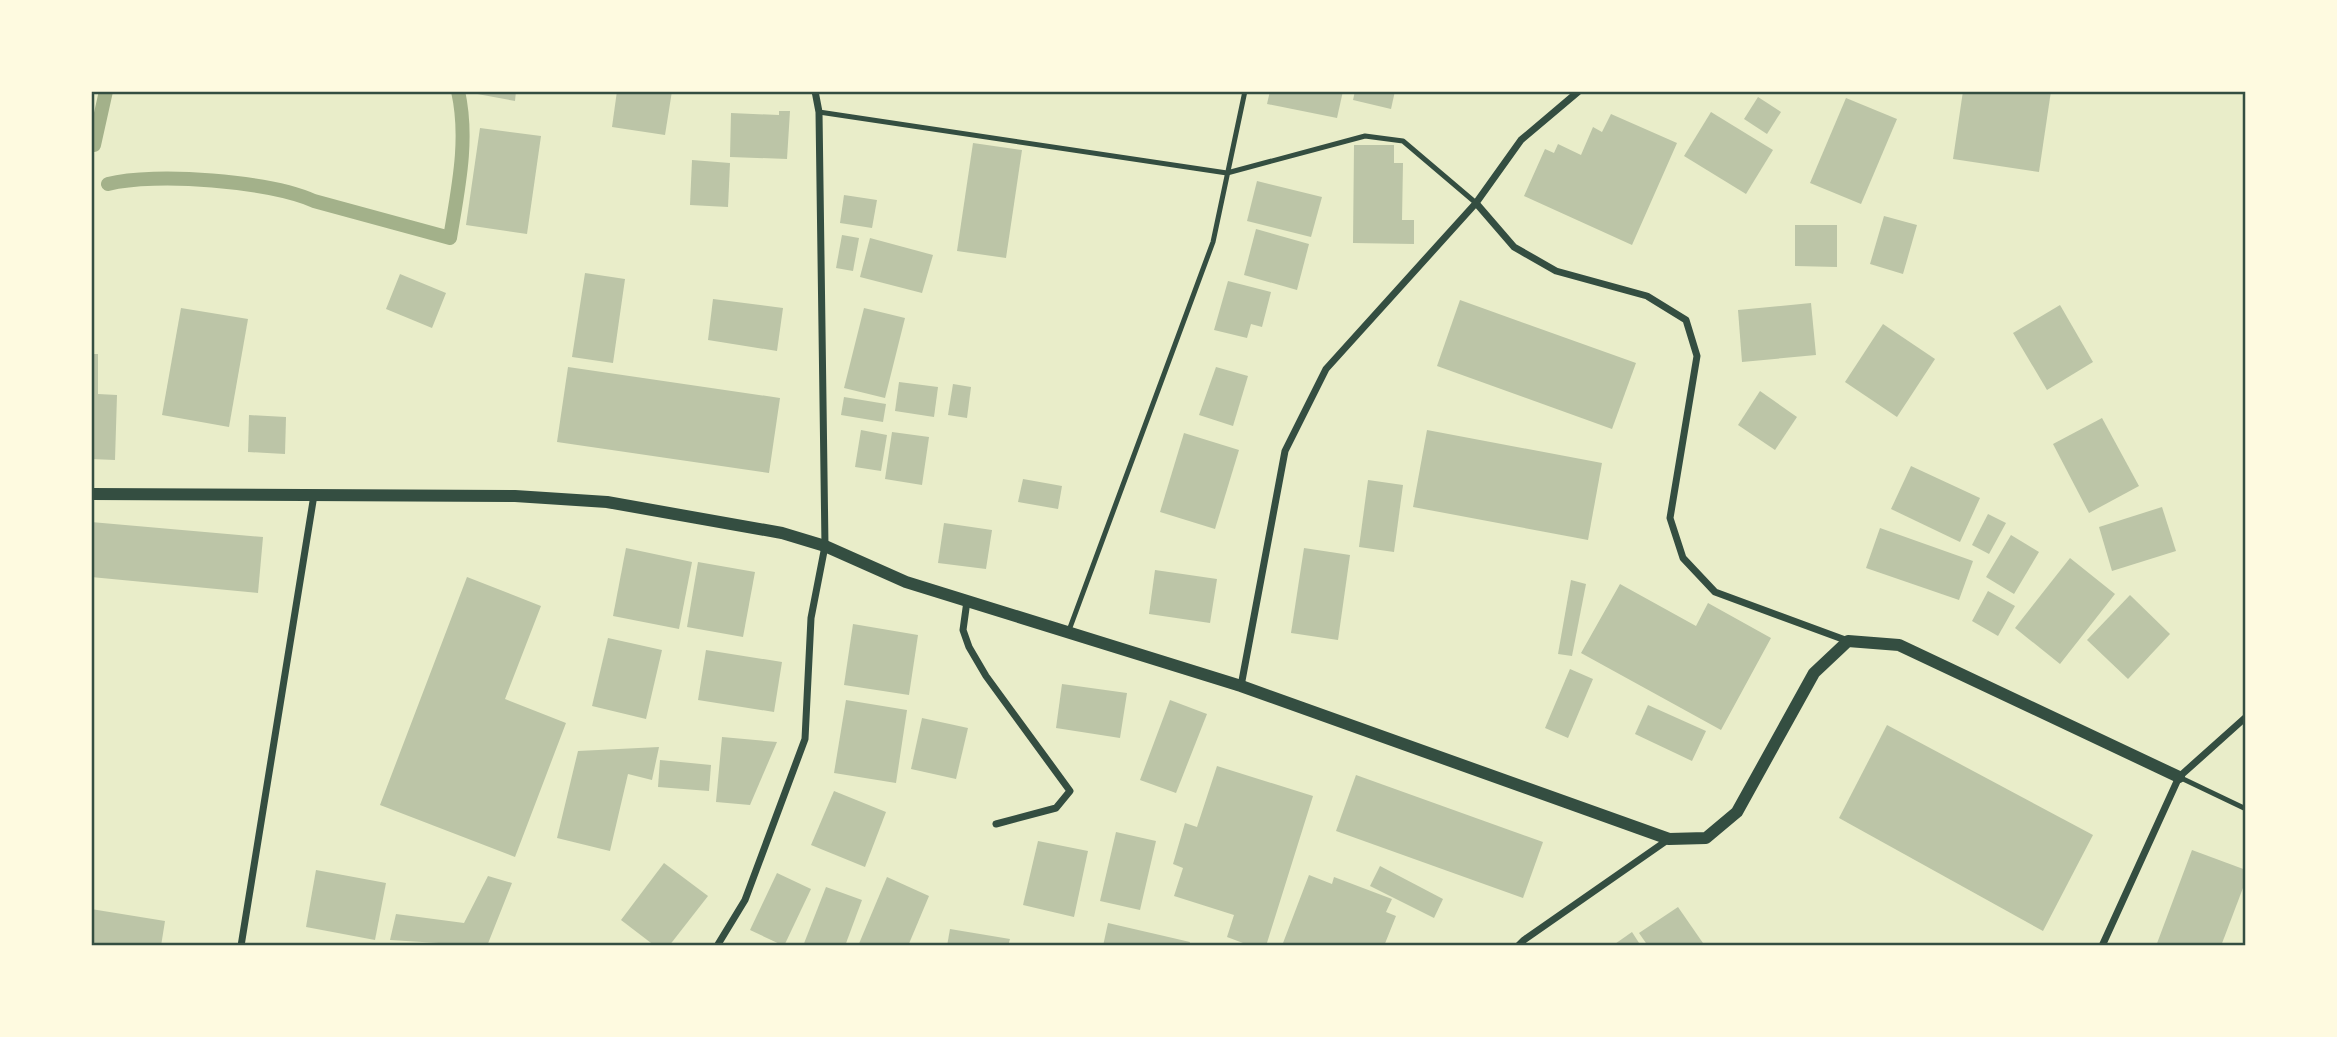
<svg xmlns="http://www.w3.org/2000/svg" width="2337" height="1037" font-family="'Noto Serif',serif">
  <style>
    .lines { fill: none; stroke-linecap: round; stroke-linejoin: round }
    .stream { stroke: #a3b18a; stroke-width: 14 }
    .building { fill: #bcc5a7 }
    .service { stroke: #344e41; stroke-width: 5 }
    .minor { stroke: #344e41; stroke-width: 7 }
    .tertiary { stroke: #344e41; stroke-width: 12 }
    .neatline { fill: none; stroke: #344e41; stroke-width: 2.5 }
  </style>
  <rect width="100%" height="100%" fill="#e9edc9"/>
  <g class="lines">
    <!-- stream -->
    <g class="stream">
      <path d="M91,144L94,145L106,91"/>
      <path d="M108,184C155,172 270,181 314,201L450,238C458,189 469,140 458,91"/>
    </g>
  </g>
  <!-- building -->
  <g class="building">
    <path d="M461,91H516L515,101Z"/>
    <path d="M617,91H672L665,135L612,127Z"/>
    <path d="M1270,91H1343L1337,118L1267,104Z"/>
    <path d="M1355,91H1395L1391,109L1353,100Z"/>
    <path d="M1963,91H2051L2039,172L1953,159Z"/>
    <path d="M1758,97L1781,112L1767,134L1744,119Z"/>
    <path d="M1846,98L1897,119L1861,204L1810,183Z"/>
    <path d="M779,111H790L787,159L730,157L731,113L779,115Z"/>
    <path d="M1711,112L1773,150L1746,194L1684,156Z"/>
    <path d="M1611,114L1677,143L1632,245L1524,196L1545,149L1554,153L1558,144L1581,155L1593,127L1602,132Z"/>
    <path d="M480,128L541,136L527,234L466,225Z"/>
    <path d="M973,143L1022,150L1006,258L957,251Z"/>
    <path d="M1354,145H1394V163H1403L1402,220H1414V244L1353,243Z"/>
    <path d="M692,160L730,163L728,207L690,205Z"/>
    <path d="M1257,181L1322,197L1311,237L1247,221Z"/>
    <path d="M844,195L877,200L872,228L840,223Z"/>
    <path d="M1884,216L1917,225L1903,274L1870,264Z"/>
    <path d="M1795,225H1837V267L1795,266Z"/>
    <path d="M1256,229L1309,244L1297,290L1244,275Z"/>
    <path d="M842,235L859,238L853,271L836,268Z"/>
    <path d="M870,238L933,255L922,293L860,277Z"/>
    <path d="M585,273L625,279L613,363L572,357Z"/>
    <path d="M400,274L446,293L432,328L386,309Z"/>
    <path d="M1228,281L1271,292L1262,327L1251,324L1247,338L1214,330Z"/>
    <path d="M713,299L783,308L777,351L708,340Z"/>
    <path d="M1460,300L1636,363L1612,429L1437,366Z"/>
    <path d="M1811,303L1816,355L1742,362L1738,310Z"/>
    <path d="M2060,305L2093,362L2047,390L2013,333Z"/>
    <path d="M181,308L248,319L229,427L162,415Z"/>
    <path d="M864,308L905,318L885,398L844,388Z"/>
    <path d="M1883,324L1935,359L1897,417L1845,382Z"/>
    <path d="M91,354H98V394L117,395L115,460L91,459Z"/>
    <path d="M568,367L780,398L769,473L557,442Z"/>
    <path d="M1216,367L1248,376L1233,426L1199,415Z"/>
    <path d="M899,382L938,387L934,417L895,411Z"/>
    <path d="M953,384L971,387L967,418L948,415Z"/>
    <path d="M1760,391L1797,417L1775,450L1738,425Z"/>
    <path d="M844,397L886,404L883,422L841,415Z"/>
    <path d="M249,415L286,417L285,454L248,452Z"/>
    <path d="M2102,418L2139,486L2089,513L2053,444Z"/>
    <path d="M861,430L887,435L881,471L855,467Z"/>
    <path d="M1427,430L1602,463L1588,540L1413,507Z"/>
    <path d="M892,432L929,437L922,485L885,479Z"/>
    <path d="M1184,433L1239,450L1215,529L1160,512Z"/>
    <path d="M1911,466L1980,498L1960,542L1891,509Z"/>
    <path d="M1023,479L1062,486L1058,509L1018,502Z"/>
    <path d="M1368,480L1403,485L1394,552L1359,547Z"/>
    <path d="M2162,507L2176,551L2112,571L2099,527Z"/>
    <path d="M1988,514L2006,523L1989,554L1972,545Z"/>
    <path d="M91,522L263,537L258,593L91,577Z"/>
    <path d="M944,523L992,530L986,569L938,563Z"/>
    <path d="M1880,528L1973,561L1959,600L1866,568Z"/>
    <path d="M2011,535L2039,552L2014,594L1986,577Z"/>
    <path d="M626,548L692,562L679,629L613,616Z"/>
    <path d="M1304,548L1350,555L1338,640L1291,633Z"/>
    <path d="M2070,558L2115,594L2060,664L2015,628Z"/>
    <path d="M698,562L755,572L743,637L687,627Z"/>
    <path d="M1155,570L1217,579L1210,623L1149,614Z"/>
    <path d="M467,577L541,606L505,699L566,723L515,857L380,805Z"/>
    <path d="M1571,580L1586,584L1572,656L1558,654Z"/>
    <path d="M1620,584L1696,626L1708,603L1771,638L1721,730L1581,653Z"/>
    <path d="M1988,591L2015,606L1998,636L1972,621Z"/>
    <path d="M2130,595L2170,634L2128,679L2087,640Z"/>
    <path d="M853,624L918,635L909,695L844,685Z"/>
    <path d="M608,638L662,650L646,719L592,706Z"/>
    <path d="M706,650L782,662L774,712L698,700Z"/>
    <path d="M1570,669L1593,679L1568,738L1545,728Z"/>
    <path d="M1062,684L1127,693L1120,738L1056,728Z"/>
    <path d="M846,700L907,710L896,783L834,773Z"/>
    <path d="M1170,700L1207,714L1176,793L1140,780Z"/>
    <path d="M1648,705L1706,731L1692,761L1635,734Z"/>
    <path d="M922,718L968,728L956,779L911,769Z"/>
    <path d="M1887,725L2093,835L2043,931L1839,818Z"/>
    <path d="M722,737L777,742L750,805L716,802Z"/>
    <path d="M659,747L652,780L628,774L610,851L557,838L578,751Z"/>
    <path d="M660,760L711,765L709,791L658,787Z"/>
    <path d="M1217,766L1313,796L1266,946H1242L1243,943L1227,937L1234,915L1174,896L1183,868L1173,864L1185,823L1197,827Z"/>
    <path d="M1356,775L1543,842L1523,898L1336,831Z"/>
    <path d="M834,791L886,812L865,867L811,845Z"/>
    <path d="M1116,832L1156,841L1140,910L1100,901Z"/>
    <path d="M1038,841L1088,851L1074,917L1023,905Z"/>
    <path d="M2192,850L2246,870V880L2221,946H2156Z"/>
    <path d="M664,863L708,896L669,946H655L621,920Z"/>
    <path d="M1380,866L1443,899L1434,918L1370,886Z"/>
    <path d="M316,870L386,883L375,940L306,927Z"/>
    <path d="M777,873L811,889L784,946L750,930Z"/>
    <path d="M1309,875L1332,884L1334,877L1392,899L1386,912L1396,916L1384,946H1292L1283,943Z"/>
    <path d="M488,876L512,883L487,946L390,940L396,914L464,923Z"/>
    <path d="M887,877L929,896L908,946H858Z"/>
    <path d="M826,887L862,900L845,946H803Z"/>
    <path d="M1678,907L1705,946H1648L1639,933Z"/>
    <path d="M91,909L165,921L161,946H91Z"/>
    <path d="M1108,923L1190,942L1189,946H1103Z"/>
    <path d="M950,929L1010,939L1008,946H947Z"/>
    <path d="M1632,932L1641,946H1612Z"/>
  </g>
  <g class="lines">
    <!-- service -->
    <g class="service">
      <path d="M819,112L1227,173L1365,136L1403,141L1476,203"/>
      <path d="M1068,633L1213,242L1245,91"/>
      <path d="M2179,777L2246,809"/>
    </g>
    <!-- minor -->
    <g class="minor">
      <path d="M1476,203L1514,247L1556,271L1647,296L1686,320L1697,356L1670,518L1683,558L1715,592L1848,641"/>
      <path d="M967,601L963,630L969,647L986,676L1070,791L1056,808L996,824"/>
      <path d="M1241,686L1285,451L1326,369L1476,203L1521,140L1579,91"/>
      <path d="M241,946L314,495"/>
      <path d="M717,946L745,900L805,739L811,618L825,546L819,112L815,91"/>
      <path d="M1518,946L1524,940L1669,839"/>
      <path d="M2102,946L2179,777L2246,717"/>
    </g>
    <!-- tertiary -->
    <path class="tertiary" d="M91,494L515,496L607,502L782,533L825,546L906,582L1241,686L1669,839L1706,838L1737,812L1814,673L1848,641L1899,645L2179,777"/>
  </g>
  <!-- border -->
  <rect width="2337" height="1037" fill="none" stroke="#fefae0" stroke-width="186"/>
  <rect x="93" y="93" width="2151" height="851" class="neatline"/>
</svg>
